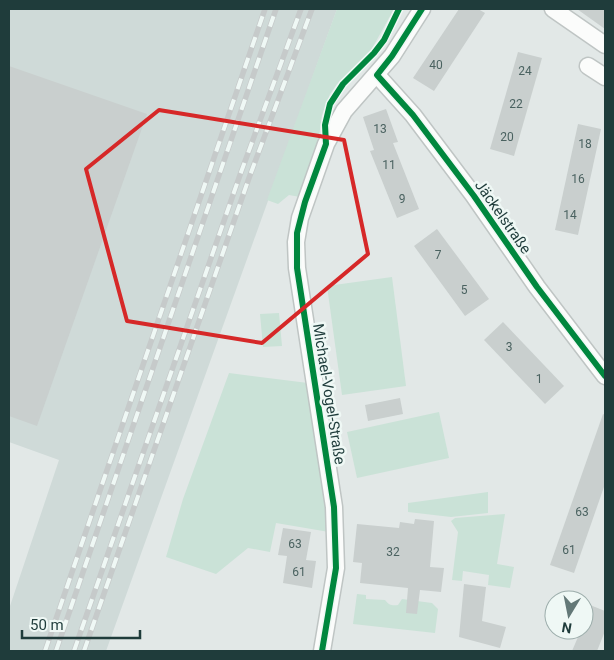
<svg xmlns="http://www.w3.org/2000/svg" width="614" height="660" font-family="Roboto,sans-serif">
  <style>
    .built { fill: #cfdad8 }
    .green { fill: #cae2d7 }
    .building { fill: #c9cfce }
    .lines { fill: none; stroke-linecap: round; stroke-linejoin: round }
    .street-casing { stroke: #bfc5c4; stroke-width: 19 }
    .street { stroke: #fbfcfb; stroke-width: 16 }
    .rail-casing { stroke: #c6caca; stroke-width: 5.5 }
    .rail { stroke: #eff8f5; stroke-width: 4; stroke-dasharray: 11; stroke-linecap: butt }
    .cycleway-casing { stroke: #eff8f5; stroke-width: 9 }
    .cycleway { stroke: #00873e; stroke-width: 6 }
    .marked { fill: none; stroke: #d62828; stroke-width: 4; stroke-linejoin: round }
    .labels { text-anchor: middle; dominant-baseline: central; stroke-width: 5; stroke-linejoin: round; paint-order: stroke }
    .number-label { font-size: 12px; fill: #4a6260 }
    .street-label { font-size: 15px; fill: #1f3c3b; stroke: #eff8f5 }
  </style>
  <rect width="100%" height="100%" fill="#e2e8e7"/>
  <!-- built -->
  <path class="built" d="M9,9H337L106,651H9V609L59,460L9,442Z"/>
  <!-- green -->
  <g class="green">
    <path d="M337,9H394L370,52L337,84L330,94L322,115L317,151L300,197L289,195L278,204L267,200Z"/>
    <path d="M392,277L406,386L342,395L327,286Z"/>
    <path d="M279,313L282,346L263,347L260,314Z"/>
    <path d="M229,373L308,383L329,532L276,523L270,552L248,548L216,574L166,557L183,499Z"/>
    <path d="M439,412L449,458L357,478L347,432Z"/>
    <path d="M488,492V513L451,517L408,512V503Z"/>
    <path d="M505,514L497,564L514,567L510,588L488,585L489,575L463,571L462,581L452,580L458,532L451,521L455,518Z"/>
    <path d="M357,594L366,595V599L385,600C389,605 392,606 398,605L402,599L432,603L438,609L435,633L353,624Z"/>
  </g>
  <!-- building -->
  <g class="building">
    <path d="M459,9H478L485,13L434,91L413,78Z"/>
    <path d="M577,9H605V29Z"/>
    <path d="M518,52L542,58L514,156L490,149Z"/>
    <path d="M9,66L147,114L37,426L9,416Z"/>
    <path d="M386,109L398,142L393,143L419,209L397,218L370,151L374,150L363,117Z"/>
    <path d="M578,124L601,129L578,235L555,230Z"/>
    <path d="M437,229L489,299L465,316L414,246Z"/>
    <path d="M503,322L564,386L545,404L484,340Z"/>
    <path d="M400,398L403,414L368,421L365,405Z"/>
    <path d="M603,414L605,415V484L574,573L550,565Z"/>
    <path d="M415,519L434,521L430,567L444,568L441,592L420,590L417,614L406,613L408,588L360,583L362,563L353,562L357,524L399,528L400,522L414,524Z"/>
    <path d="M283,528L311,532L306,560L316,561L312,588L283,583L287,556L278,555Z"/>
    <path d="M464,584L486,587L482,621L506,627L500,648L459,637Z"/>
    <path d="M590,605L605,611V631L597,651H572L581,630H584V621Z"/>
  </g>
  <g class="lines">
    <defs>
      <g id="street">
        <path d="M553,9L605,45"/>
        <path d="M588,66L605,77"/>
        <path d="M377,75L413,115L474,196L537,287L605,376"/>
        <path d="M322,651L336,568L334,507L297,268L296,242L300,218L326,144L344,111L392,56L422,9"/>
      </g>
    </defs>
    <!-- street casing -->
    <use href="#street" class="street-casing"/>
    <!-- street -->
    <use href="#street" class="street"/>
    <defs>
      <g id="rail">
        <path d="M45,651L265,9"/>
        <path d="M56,651L276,9"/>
        <path d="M74,651L240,175L301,9"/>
        <path d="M84,651L249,178L312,9"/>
      </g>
    </defs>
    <!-- rail casing -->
    <use href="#rail" class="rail-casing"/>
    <!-- rail -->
    <use href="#rail" class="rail"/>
    <defs>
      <g id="cycleway">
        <path d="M422,9L392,56L377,75L413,115L474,196L537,287L605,376"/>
        <path d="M322,651L336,568L334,507L297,268V233L305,202L326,144L325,125L330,104L343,84L374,53L384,40L399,9"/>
      </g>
    </defs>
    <!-- cycleway casing -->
    <use href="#cycleway" class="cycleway-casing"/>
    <!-- cycleway -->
    <use href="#cycleway" class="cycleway"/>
  </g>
  <!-- marked area -->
  <path class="marked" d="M159,110L344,140L368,254L262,343L127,321L86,169Z"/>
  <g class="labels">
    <!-- number labels -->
    <g class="number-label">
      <text x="436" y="65">40</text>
      <text x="525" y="71">24</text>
      <text x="516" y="104">22</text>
      <text x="380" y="129">13</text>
      <text x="507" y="137">20</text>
      <text x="585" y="144">18</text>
      <text x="389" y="165">11</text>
      <text x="578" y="179">16</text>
      <text x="402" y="199">9</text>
      <text x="570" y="215">14</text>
      <text x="438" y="255">7</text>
      <text x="464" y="290">5</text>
      <text x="509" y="347">3</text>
      <text x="539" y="379">1</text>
      <text x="582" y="512">63</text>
      <text x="295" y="544">63</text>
      <text x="569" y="550">61</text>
      <text x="393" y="552">32</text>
      <text x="299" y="572">61</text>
    </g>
    <!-- street labels -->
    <g class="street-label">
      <text transform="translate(503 217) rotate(55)">Jäckelstraße</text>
      <text transform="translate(329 394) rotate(81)">Michael-Vogel-Straße</text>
    </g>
  </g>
  <!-- border -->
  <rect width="614" height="660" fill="none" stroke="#1f3c3b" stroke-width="20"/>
  <!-- north arrow -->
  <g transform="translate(569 615) rotate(190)"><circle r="24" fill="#eff8f5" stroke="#9cadab"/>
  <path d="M0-4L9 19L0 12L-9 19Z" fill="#637877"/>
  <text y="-8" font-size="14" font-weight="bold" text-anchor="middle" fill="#1f3c3b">N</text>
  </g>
  <!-- scale -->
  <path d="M22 630v8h118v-8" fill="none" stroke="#1f3c3b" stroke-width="2.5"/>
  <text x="30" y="630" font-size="15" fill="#1f3c3b" stroke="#eff8f5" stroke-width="4" paint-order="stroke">50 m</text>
</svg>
